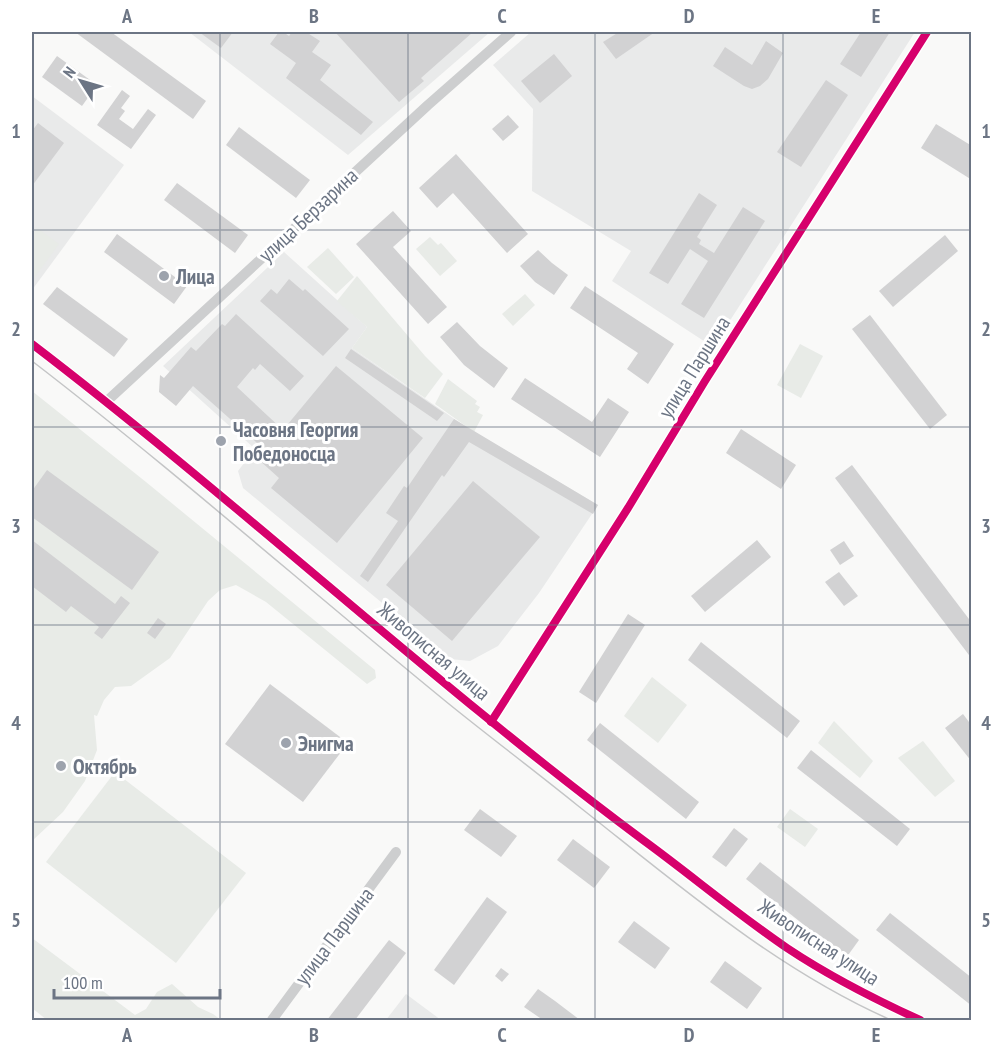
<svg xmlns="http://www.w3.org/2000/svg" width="1003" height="1052" font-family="'PT Sans Narrow',sans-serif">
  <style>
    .built { fill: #e9eaea }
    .green { fill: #e8ebe7 }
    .building { fill: #d2d2d3 }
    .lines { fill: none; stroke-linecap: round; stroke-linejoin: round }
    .minor { stroke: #cdcecf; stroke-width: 10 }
    .tram { stroke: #c4c5c6; stroke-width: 1.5 }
    .cycleway-casing { stroke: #fff; stroke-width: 11 }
    .cycleway { stroke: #d6006c; stroke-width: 8 }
    .grid { fill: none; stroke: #6c7584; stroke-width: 1.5; stroke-opacity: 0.55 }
    .poi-dot { fill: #9da3ad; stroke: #fff; stroke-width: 2 }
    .labels { text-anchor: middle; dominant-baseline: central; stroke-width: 6; stroke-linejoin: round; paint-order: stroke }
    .street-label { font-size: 21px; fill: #6c7584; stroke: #fff }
    .poi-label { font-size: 21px; font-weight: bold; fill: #6c7584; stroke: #fff; text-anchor: start }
    .neatline { fill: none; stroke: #6c7584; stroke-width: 2 }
    .grid-label { font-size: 20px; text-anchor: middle; font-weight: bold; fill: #6c7584 }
  </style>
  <rect width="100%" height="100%" fill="#f9f9f8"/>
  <!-- built -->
  <g class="built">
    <path d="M189,32H490L348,155Z"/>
    <path d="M531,32H915L713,347L612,281L631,251L532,191L533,109L493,65Z"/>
    <path d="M32,96L124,165L32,290Z"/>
    <path d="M284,252L367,327L352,348L466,427L598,505L539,593L498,646L470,661L450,659L243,488L238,471L255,449L163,366Z"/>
    <path d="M406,994L441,1020H386Z"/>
  </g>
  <!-- green -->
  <g class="green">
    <path d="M37,228L59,244L32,281V236Z"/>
    <path d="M430,237L438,245L441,243L457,261L440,276L416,249Z"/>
    <path d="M328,248L354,277L336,294L307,267Z"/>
    <path d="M357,276L425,356L443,374L425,398L352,348L367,327L337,301Z"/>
    <path d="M525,294L535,305L513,326L502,314Z"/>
    <path d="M800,344L823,356L801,398L777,385Z"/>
    <path d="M448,379L477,401L475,404L480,407L477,412L483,415L474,432L435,404Z"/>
    <path d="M32,391L146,482L375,670L376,678L367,684L266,602L236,585L220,590L208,601L170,658L131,686L115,687L104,700L97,716L94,715L97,750L85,781L63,812L32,841Z"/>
    <path d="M652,677L687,705L658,743L624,716Z"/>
    <path d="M834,721L873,761L860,778L818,743Z"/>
    <path d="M923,741L955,781L935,797L898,758Z"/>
    <path d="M115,772L246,873L176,963L46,862Z"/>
    <path d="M790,809L818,829L805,847L777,827Z"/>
    <path d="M32,938L135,1015L146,1009L157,992L172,984L198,1007L213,1014L221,1020H47L32,1008Z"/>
  </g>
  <!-- building -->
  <g class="building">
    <path d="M75,32H111L206,101L193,119Z"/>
    <path d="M199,32H233L221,48Z"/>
    <path d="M279,32H283L289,36L292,32H306L320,41L312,52L331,65L320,80L373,122L361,135L286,78L296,63L270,44Z"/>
    <path d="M335,32H473L421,78L424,81L399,102Z"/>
    <path d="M619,32H655L616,59L603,42Z"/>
    <path d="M861,32H890L861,77L840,64Z"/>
    <path d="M766,41L783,53L768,79L760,86L752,89L744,86L713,66L725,47L752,65Z"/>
    <path d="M554,54L572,76L540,103L521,81Z"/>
    <path d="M57,56L97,85L82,106L42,77Z"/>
    <path d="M826,80L848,95L801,167L777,152Z"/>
    <path d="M122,90L130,96L121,108L125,111L119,119L133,129L148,109L156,115L131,149L97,125Z"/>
    <path d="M508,115L519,127L503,141L492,129Z"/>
    <path d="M38,123L64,143L32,186V131Z"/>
    <path d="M936,124L972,146V180L921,148Z"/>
    <path d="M239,127L310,180L296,198L226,145Z"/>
    <path d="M456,154L528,234L507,253L453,193L437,208L419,188Z"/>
    <path d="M177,183L248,235L235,253L164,200Z"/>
    <path d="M699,193L717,205L697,237L701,240L699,244L714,253L743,207L765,221L704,318L681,304L708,261L690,249L668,284L649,273Z"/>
    <path d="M393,211L411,231L393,247L447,307L428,324L356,244Z"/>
    <path d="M117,234L187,286L174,304L104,252Z"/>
    <path d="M945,235L958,251L893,307L879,291Z"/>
    <path d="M538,250L552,263L568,275L554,295L535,282L520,266Z"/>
    <path d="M289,279L303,291L305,289L349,329L323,356L260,301L271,289L277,294Z"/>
    <path d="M585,286L674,344L648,384L627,369L638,353L570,308Z"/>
    <path d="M57,287L128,339L114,357L43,304Z"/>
    <path d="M236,314L304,376L290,391L260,364L255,370L253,368L237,387L283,430L336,366L423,438L337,543L271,488L279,478L259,460L266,451L193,386L176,406L159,392L160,375L164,378L191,347L196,351L222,324L225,326Z"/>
    <path d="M870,315L947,415L930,429L852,329Z"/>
    <path d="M457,322L480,346L508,368L494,388L464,365L440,337Z"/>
    <path d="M351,349L444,413L437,421L345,358Z"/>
    <path d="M525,378L592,422L608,398L629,412L600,457L511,399Z"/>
    <path d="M454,419L598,505L593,514L469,442L444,477L442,475L368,582L360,576L398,521L386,513L404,486L407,488Z"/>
    <path d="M741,429L796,465L781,489L726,453Z"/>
    <path d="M852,465L972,623V659L835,478Z"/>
    <path d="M47,470L159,552L132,590L32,517V491Z"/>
    <path d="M473,481L540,537L452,641L386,585Z"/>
    <path d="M32,540L115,604L121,596L130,603L102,639L94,633L99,627L71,606L66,612L32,586Z"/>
    <path d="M757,540L771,557L705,612L691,596Z"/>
    <path d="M844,541L854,556L840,565L830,550Z"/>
    <path d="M839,572L858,596L844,606L825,582Z"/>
    <path d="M628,614L645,625L596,703L579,692Z"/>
    <path d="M158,618L166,624L155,639L147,633Z"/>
    <path d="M701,642L800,721L787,738L688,660Z"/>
    <path d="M270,684L348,743L303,802L225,744Z"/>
    <path d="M963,714L972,726V762L945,728Z"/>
    <path d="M600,723L699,802L686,819L587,740Z"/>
    <path d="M811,750L910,829L897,846L797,768Z"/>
    <path d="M480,809L517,836L501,857L464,830Z"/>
    <path d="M734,828L748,839L726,867L712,857Z"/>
    <path d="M573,839L610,867L594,888L557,860Z"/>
    <path d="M760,862L859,940L846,958L746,879Z"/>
    <path d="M487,897L507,912L454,985L434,970Z"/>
    <path d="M890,913L972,978V1006L876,930Z"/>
    <path d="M634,921L670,948L655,969L618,942Z"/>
    <path d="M389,940L406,953L355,1020H327Z"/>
    <path d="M725,961L762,988L747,1009L710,982Z"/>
    <path d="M501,968L509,974L502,982L495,976Z"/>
    <path d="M538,989L555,1001L580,1020H543L524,1007Z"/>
  </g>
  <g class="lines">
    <!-- minor -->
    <g class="minor">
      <path d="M32,344C240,503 432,683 643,840C691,875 737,914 787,948C829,976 874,999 920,1020"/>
      <path d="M107,401L428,105L511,32"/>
      <path d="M491,722L628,508L705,381L927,32"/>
      <path d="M272,1020L396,852"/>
    </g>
    <!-- tram -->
    <path class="tram" d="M32,361C175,471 309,590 449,704C491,738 535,771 577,805C676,883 775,969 891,1020"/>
    <defs>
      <g id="cycleway">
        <path d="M32,344C240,503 432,683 643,840C691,875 737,914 787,948C829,976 874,999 920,1020"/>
        <path d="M491,722L628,508L705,381L927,32"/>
      </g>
    </defs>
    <!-- cycleway casing -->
    <use href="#cycleway" class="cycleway-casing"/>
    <!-- cycleway -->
    <use href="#cycleway" class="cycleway"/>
  </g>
  <!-- grid -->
  <path class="grid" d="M220,32V1020M408,32V1020M595,32V1020M783,32V1020M32,230H972M32,427H972M32,625H972M32,822H972"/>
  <!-- markers -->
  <g class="poi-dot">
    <circle cx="164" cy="276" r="6"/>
    <circle cx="221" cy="441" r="6"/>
    <circle cx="286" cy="743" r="6"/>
    <circle cx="61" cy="766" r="6"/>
  </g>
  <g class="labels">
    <!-- street labels -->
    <g class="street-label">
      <text transform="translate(308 215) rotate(-43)">улица Берзарина</text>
      <text transform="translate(694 367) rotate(-58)">улица Паршина</text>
      <text transform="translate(434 651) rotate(40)">Живописная улица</text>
      <text transform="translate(334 936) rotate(-53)">улица Паршина</text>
      <text transform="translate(819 942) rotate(33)">Живописная улица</text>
    </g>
    <!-- poi labels -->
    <g class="poi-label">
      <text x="176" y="276">Лица</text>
      <text x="233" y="429">Часовня Георгия<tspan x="233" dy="24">Победоносца</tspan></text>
      <text x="298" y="743">Энигма</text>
      <text x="73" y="766">Октябрь</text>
    </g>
  </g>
  <!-- border -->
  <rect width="1003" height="1052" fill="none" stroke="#ffffff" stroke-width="66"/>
  <!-- north arrow -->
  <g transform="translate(81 81) rotate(307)" stroke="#ffffff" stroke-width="4.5" paint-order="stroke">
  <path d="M0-4.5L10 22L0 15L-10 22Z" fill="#6c7584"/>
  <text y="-9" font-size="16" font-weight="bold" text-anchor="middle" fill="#6c7584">N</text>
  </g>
  <!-- scale -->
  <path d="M54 989v9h166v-9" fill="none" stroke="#6c7584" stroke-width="3"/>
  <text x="63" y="989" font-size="18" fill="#6c7584" stroke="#ffffff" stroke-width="4.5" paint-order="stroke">100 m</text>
  <rect x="33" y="33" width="937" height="986" class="neatline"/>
  <g class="grid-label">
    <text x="127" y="23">A</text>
    <text x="314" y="23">B</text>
    <text x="502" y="23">C</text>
    <text x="689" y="23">D</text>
    <text x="876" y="23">E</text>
    <text x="16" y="138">1</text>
    <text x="986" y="138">1</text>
    <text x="16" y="336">2</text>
    <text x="986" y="336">2</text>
    <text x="16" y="533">3</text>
    <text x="986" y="533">3</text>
    <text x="16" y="730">4</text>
    <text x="986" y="730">4</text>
    <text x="16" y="927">5</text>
    <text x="986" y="927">5</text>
    <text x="127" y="1042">A</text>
    <text x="314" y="1042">B</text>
    <text x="502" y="1042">C</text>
    <text x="689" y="1042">D</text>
    <text x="876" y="1042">E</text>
  </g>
</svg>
